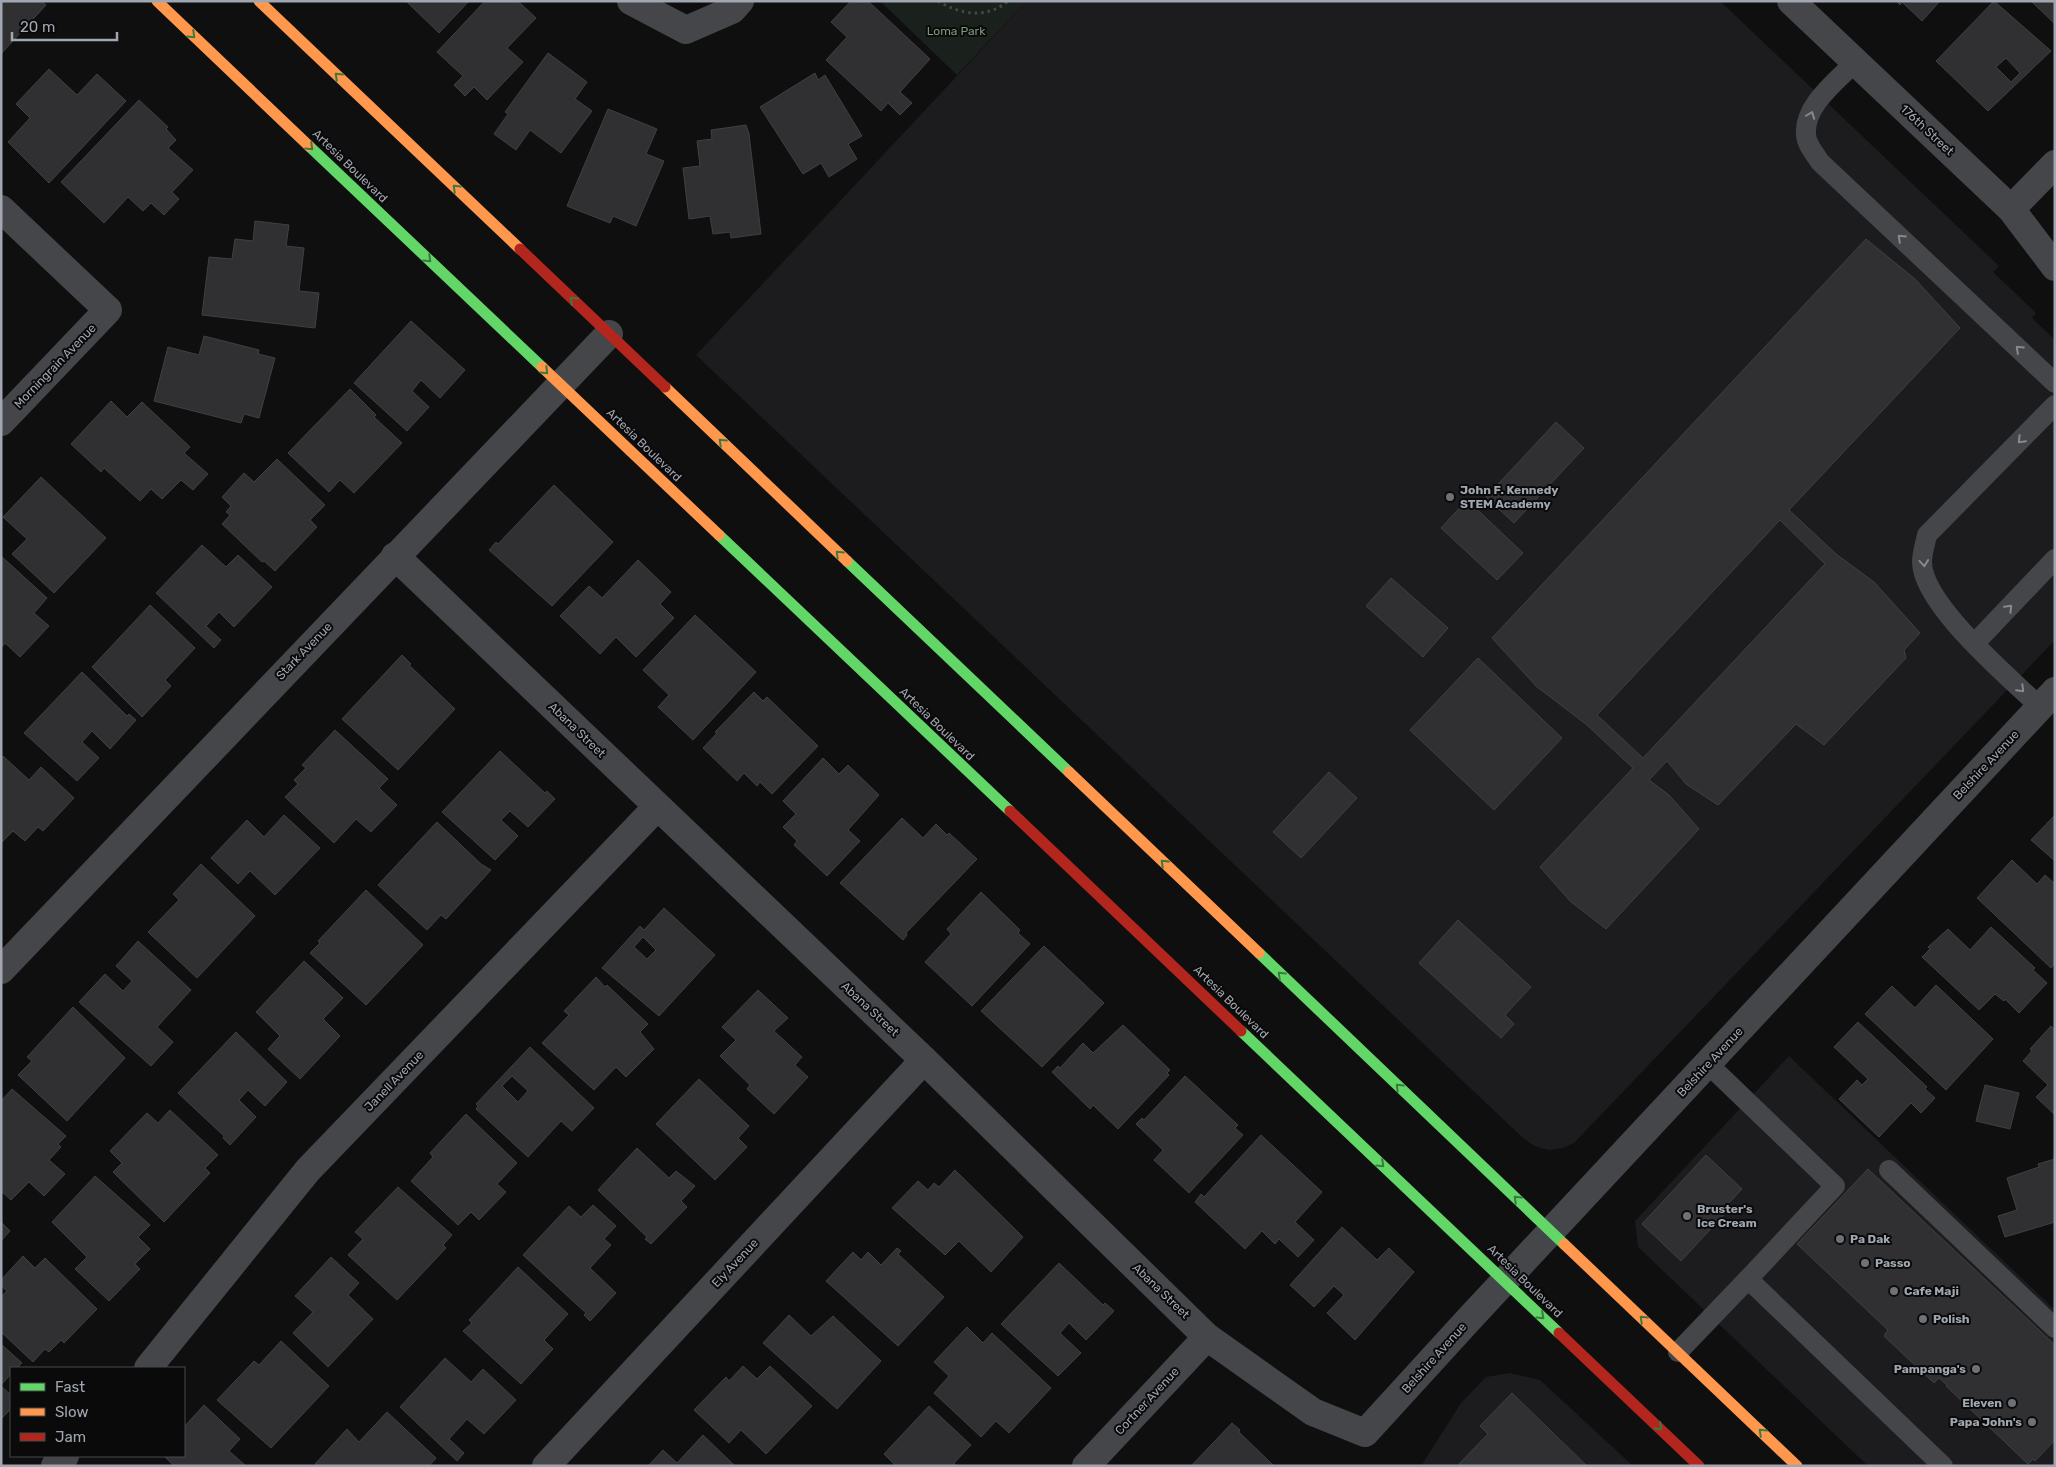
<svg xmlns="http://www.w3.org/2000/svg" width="2056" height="1467" font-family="Rubik,sans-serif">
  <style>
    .built { fill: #1c1c1e }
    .green { fill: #1a201b }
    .building { fill: #303032; stroke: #3f4043; fill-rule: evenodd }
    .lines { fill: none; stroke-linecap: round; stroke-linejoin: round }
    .path { stroke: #46474a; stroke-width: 3; stroke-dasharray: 2.5 4; stroke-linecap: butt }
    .lane { stroke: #444649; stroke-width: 20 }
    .street { stroke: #444649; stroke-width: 28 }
    .fast { stroke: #63d668; stroke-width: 11 }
    .slow { stroke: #ff974d; stroke-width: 11 }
    .jam { stroke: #b3261e; stroke-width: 11 }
    .oneway { stroke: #3b7a3e }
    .oneway2 { stroke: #858a91 }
    .poi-dot { fill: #6e7278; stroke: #0a0a0b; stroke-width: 2 }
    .labels { text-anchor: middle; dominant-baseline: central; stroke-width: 4; stroke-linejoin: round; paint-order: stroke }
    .park-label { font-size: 12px; fill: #7a9a7a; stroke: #0a0a0b }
    .street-label { font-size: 12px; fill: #a1a7b0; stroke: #0a0a0b }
    .poi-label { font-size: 12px; font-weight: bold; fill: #a1a7b0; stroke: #0a0a0b; text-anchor: start }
  </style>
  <rect width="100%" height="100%" fill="#0f0f10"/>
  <!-- built -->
  <g class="built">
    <path d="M1027,1H1720L1999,266L1993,272L2036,313L2032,318L2055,340V640L1575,1142L1563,1148L1549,1150L1534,1146L1523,1138L696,355Z"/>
    <path d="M1789,1056L2055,1310V1466H1868L1638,1247L1635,1221Z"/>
    <path d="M1510,1373L1540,1380L1633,1466H1421L1461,1403L1486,1377Z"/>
  </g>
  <!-- green -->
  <path class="green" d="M880,1H1027L957,75Z"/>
  <!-- building -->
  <g class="building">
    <path d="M1,1H42L46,5L1,54Z"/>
    <path d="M406,1H469L439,33Z"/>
    <path d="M485,1H518L536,18L507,48L523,62L487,100L474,87L465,96L454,85L463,76L437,52Z"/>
    <path d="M851,1H868L930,59L900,92L912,103L900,115L888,103L881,111L826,60L847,37L831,22Z"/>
    <path d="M1896,1H1940L1922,21L1902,2L1900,5Z"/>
    <path d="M1994,1L2051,51L1988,111L1936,61ZM2006,58L2020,73L2011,82L1996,67Z"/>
    <path d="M2031,1H2055V24Z"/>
    <path d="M548,53L587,82L575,99L592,111L561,153L530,130L516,150L494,134L508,114L505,112Z"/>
    <path d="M49,69L77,95L97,74L126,101L49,183L8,142L30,118L16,104Z"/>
    <path d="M815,73L818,80L825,75L862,136L848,144L857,159L829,177L821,163L803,174L760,107Z"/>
    <path d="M139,100L168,127L166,129L176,140L168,148L193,170L172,192L179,199L164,215L151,203L143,211L128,197L104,223L61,182Z"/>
    <path d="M608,109L657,129L646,154L664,161L636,226L613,216L610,223L567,206Z"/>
    <path d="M746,125L749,134L761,234L731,238L730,232L713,234L710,216L689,219L683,168L700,166L697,141L712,139L711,130Z"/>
    <path d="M255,221L289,225L286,246L304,248L299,291L319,293L315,328L202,315L209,257L232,259L235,239L253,241Z"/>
    <path d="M1866,239L1915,279L1960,328L1789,510L1836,554L1874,582L1920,633L1904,650L1906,658L1824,745L1796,724L1718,805L1686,784L1667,761L1649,780L1669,795L1699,829L1606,929L1570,901L1540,867L1633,768L1587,725L1536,686L1492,638ZM1780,520L1825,564L1643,758L1597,715Z"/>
    <path d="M411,321L465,370L440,398L421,380L412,391L429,407L407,431L354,383Z"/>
    <path d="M204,336L259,350L258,354L275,358L259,418L244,414L241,423L154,401L168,347L199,355Z"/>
    <path d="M350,389L376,415L374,417L402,443L354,493L340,480L329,492L288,453Z"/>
    <path d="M111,401L127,417L142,402L190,447L184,453L208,474L193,490L181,480L162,499L151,489L140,501L104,468L101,472L71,444Z"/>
    <path d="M1556,422L1584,448L1514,523L1486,497Z"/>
    <path d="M277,459L325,505L310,520L317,527L275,571L264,561L262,562L222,524L230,515L226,512L231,506L222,497L244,473L254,482Z"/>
    <path d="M41,477L106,538L54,593L12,554L27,539L3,517Z"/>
    <path d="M554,485L613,542L552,606L489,550L496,542L498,544Z"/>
    <path d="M1467,500L1523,553L1497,580L1441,528Z"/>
    <path d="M202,545L226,567L238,555L272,587L234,627L219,612L206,626L221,640L214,648L156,593Z"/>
    <path d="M1,556L47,598L34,613L49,626L20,657L5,643L1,648Z"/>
    <path d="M638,560L671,592L660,604L674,618L636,657L616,637L600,654L560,616L589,586L602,598Z"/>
    <path d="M1391,578L1448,628L1423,657L1366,606Z"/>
    <path d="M150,605L195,648L165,680L171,686L142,717L92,667Z"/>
    <path d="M695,615L756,672L693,740L658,707L669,695L643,670Z"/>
    <path d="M402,655L411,664L409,665L455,709L398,770L342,719Z"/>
    <path d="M1478,658L1562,738L1494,810L1410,730Z"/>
    <path d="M82,672L127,716L129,714L136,720L110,749L92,731L82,742L99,758L77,781L24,733Z"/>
    <path d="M754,692L763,701L767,697L818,746L772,794L760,782L757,786L744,773L737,781L703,748L717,733L715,732Z"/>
    <path d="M335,730L388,779L379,788L397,805L371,832L356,819L334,843L285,797L298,784L294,780L306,768L302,765Z"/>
    <path d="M500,751L545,793L547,791L555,799L528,827L510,811L501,820L518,836L495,860L442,812Z"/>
    <path d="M3,756L29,780L41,767L74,798L43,831L38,827L25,841L13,831L1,843V758Z"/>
    <path d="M823,758L839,774L848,765L879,795L848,830L860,841L827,876L794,845L797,841L783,827L796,814L783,801Z"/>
    <path d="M1329,772L1357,798L1301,858L1273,832Z"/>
    <path d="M284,815L320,848L275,895L250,871L238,884L211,858L247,820L264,837Z"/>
    <path d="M2055,815V861L2031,840Z"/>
    <path d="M902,818L923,838L936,824L947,835L949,833L977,859L906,933L907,935L903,940L840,883Z"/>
    <path d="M437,822L481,864L491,870L446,919L441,915L427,930L378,885Z"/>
    <path d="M2012,860L2037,884L2045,875L2055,884V963L2051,968L1977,898Z"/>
    <path d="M201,864L255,916L197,978L148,932L179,900L173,894Z"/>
    <path d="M366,890L423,945L366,1005L310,953L320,943L318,941Z"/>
    <path d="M981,892L1020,930L1018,933L1030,944L972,1006L925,962L951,934L947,929Z"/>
    <path d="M664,908L715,955L659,1016L602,968L640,926L644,930ZM643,937L656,950L647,959L634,947Z"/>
    <path d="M1458,920L1531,987L1505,1015L1514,1024L1501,1038L1419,963Z"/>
    <path d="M1991,927L2035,968L2033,970L2047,983L2019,1013L2005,999L2004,1001L1995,994L1979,1010L1922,957L1930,949L1928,947L1948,929L1970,950Z"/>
    <path d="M138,941L191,990L157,1027L173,1042L151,1066L79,1002L105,974L123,991L132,981L116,966Z"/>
    <path d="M1044,946L1104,1003L1042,1067L981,1011Z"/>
    <path d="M304,961L343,998L323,1019L340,1036L300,1079L268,1049L280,1036L256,1012Z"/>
    <path d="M596,977L605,987L607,985L648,1024L640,1032L654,1049L626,1077L616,1067L594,1090L542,1043L569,1015L564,1011Z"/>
    <path d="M1936,985L1993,1039L1946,1090L1865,1014L1892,986L1915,1008Z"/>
    <path d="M758,990L788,1018L774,1031L802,1057L795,1065L808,1077L774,1114L747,1089L750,1085L720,1056L736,1040L722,1027Z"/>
    <path d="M73,1007L125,1058L67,1121L18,1075L32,1061L27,1057Z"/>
    <path d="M1858,1022L1927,1087L1925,1089L1935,1098L1921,1113L1911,1103L1879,1137L1839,1099L1857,1080L1862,1085L1868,1079L1834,1047Z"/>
    <path d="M1123,1025L1170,1070L1167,1073L1169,1075L1118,1129L1093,1105L1090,1109L1052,1072L1058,1066L1060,1068L1083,1043L1093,1053Z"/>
    <path d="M2051,1026L2055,1030V1115L2036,1097L2048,1085L2023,1061L2032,1051L2030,1049Z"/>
    <path d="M236,1032L287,1082L265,1106L248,1090L239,1100L256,1117L230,1145L223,1138L224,1136L178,1093Z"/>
    <path d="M530,1047L594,1108L572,1131L561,1121L528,1157L476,1109L478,1106L476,1104ZM512,1076L528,1091L518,1102L502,1086Z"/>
    <path d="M1185,1076L1238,1125L1235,1128L1243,1135L1189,1193L1154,1160L1163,1150L1136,1124L1142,1118L1144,1120Z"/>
    <path d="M699,1079L749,1126L738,1138L747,1147L715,1180L656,1124Z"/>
    <path d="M1985,1085L2019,1093L2010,1129L1976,1121Z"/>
    <path d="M12,1089L66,1136L58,1144L61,1147L49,1160L65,1174L44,1196L29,1182L11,1200L1,1191V1101Z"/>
    <path d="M170,1110L218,1155L205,1168L210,1173L164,1222L113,1172L122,1163L110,1151L147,1113L158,1123Z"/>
    <path d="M466,1114L517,1163L497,1184L506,1192L479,1220L471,1212L458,1225L411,1181L433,1157L430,1153Z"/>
    <path d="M1261,1135L1322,1192L1295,1222L1314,1240L1298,1257L1279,1239L1275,1244L1262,1231L1245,1249L1195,1202L1201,1194L1204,1197Z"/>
    <path d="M637,1148L669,1178L676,1171L695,1186L681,1201L687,1207L651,1244L645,1239L647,1237L598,1190Z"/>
    <path d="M1706,1155L1742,1189L1728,1204L1731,1207L1681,1261L1642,1224Z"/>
    <path d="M2055,1159V1222L2005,1237L1998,1216L2017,1210L2007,1178L2039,1167L2038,1164Z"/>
    <path d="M1868,1169L2055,1345V1440L2035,1461L2033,1459L2028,1464L1946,1386L1947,1385L1939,1378L1934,1383L1884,1336L1888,1330L1797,1244Z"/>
    <path d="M955,1170L1023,1237L991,1272L959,1241L945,1255L892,1208L918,1181L928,1190L934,1183L939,1187Z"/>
    <path d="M95,1176L150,1225L138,1237L150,1249L135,1264L140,1269L109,1301L75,1269L87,1257L52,1222Z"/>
    <path d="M398,1187L452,1235L443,1245L446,1248L397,1300L348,1255L363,1239L355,1232Z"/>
    <path d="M593,1205L616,1226L604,1239L611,1245L590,1268L616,1293L590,1321L584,1315L586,1313L523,1255L569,1206L581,1217Z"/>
    <path d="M1,1222L10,1231L1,1241Z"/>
    <path d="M1342,1227L1377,1260L1389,1248L1414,1272L1355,1340L1327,1313L1344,1295L1334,1286L1314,1307L1290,1285Z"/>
    <path d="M897,1248L901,1251L898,1254L944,1297L898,1346L826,1281L853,1252L861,1260L868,1252L881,1265Z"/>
    <path d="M23,1256L35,1268L45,1258L97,1309L64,1343L61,1340L49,1352L45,1349L33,1362L1,1332V1297L7,1291L1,1286V1280Z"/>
    <path d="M331,1257L359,1283L348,1295L373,1319L328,1367L293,1333L313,1312L295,1296Z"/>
    <path d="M1059,1263L1103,1305L1105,1303L1114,1311L1086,1340L1069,1323L1060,1333L1081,1353L1058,1376L1001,1324Z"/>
    <path d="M518,1267L568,1314L544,1340L553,1349L521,1384L463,1331L472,1323L469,1320Z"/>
    <path d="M789,1315L811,1336L833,1316L881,1361L837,1409L763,1343Z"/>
    <path d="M967,1327L983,1343L992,1333L1051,1388L1009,1433L996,1421L981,1437L934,1393L949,1376L934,1362Z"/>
    <path d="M281,1341L329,1386L271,1448L217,1400L254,1361L259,1365Z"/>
    <path d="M1,1344L22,1363L17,1368H11V1374L1,1385Z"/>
    <path d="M445,1358L471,1382L483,1369L516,1400L484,1434L467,1419L449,1439L464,1453L457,1461L400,1407Z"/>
    <path d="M743,1366L757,1379L770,1366L812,1406L766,1454L741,1430L729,1443L694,1410L726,1377L729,1381Z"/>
    <path d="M1,1386L11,1395V1409L1,1419Z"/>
    <path d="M1512,1393L1586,1465L1585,1466H1457L1488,1434L1480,1426Z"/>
    <path d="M204,1405L240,1439L229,1451L246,1466H174L164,1456H184V1427Z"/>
    <path d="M929,1406L971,1445L954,1463L956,1466H896L884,1454Z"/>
    <path d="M387,1412L436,1458L429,1466H318L315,1464L347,1429L359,1442Z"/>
    <path d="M1232,1423L1240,1430L1239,1432L1274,1466H1191Z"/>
    <path d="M703,1435L735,1466H648L663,1450L677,1463Z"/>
  </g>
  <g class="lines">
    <!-- path -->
    <path class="path" d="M938,1C961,15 987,19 1008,1"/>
    <!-- lane -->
    <g class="lane">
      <path d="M1855,62C1837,81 1804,105 1806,134C1806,144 1815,154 1820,162L2055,383"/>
      <path d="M1975,643L2055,559"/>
      <path d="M2040,707C2009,677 1922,604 1922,562C1922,554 1925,544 1927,535L2055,405"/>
      <path d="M1708,1064L1835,1186L1748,1279"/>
      <path d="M1889,1170L2055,1328"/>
      <path d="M1678,1352L1748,1279L1943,1466"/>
    </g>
    <!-- street -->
    <g class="street">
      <path d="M631,1L686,30L732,10L740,1"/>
      <path d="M1791,1L2011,209L2055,267"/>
      <path d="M1,209L108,310L1,422"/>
      <path d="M2011,209L2055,164"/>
      <path d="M395,556L924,1060L1207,1337L1313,1412L1365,1433L1471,1317L2055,691"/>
      <path d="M1,970L609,334"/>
      <path d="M148,1368L308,1170L657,807"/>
      <path d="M55,1466L65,1456"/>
      <path d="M546,1466L924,1060"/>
      <path d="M1086,1466L1207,1337"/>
    </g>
    <!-- fast -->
    <g class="fast">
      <path d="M309,146L542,367"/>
      <path d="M719,535L1010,811"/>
      <path d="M847,561L1069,772"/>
      <path d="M1259,953L1564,1244"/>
      <path d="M1241,1031L1559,1333"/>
    </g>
    <!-- slow -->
    <g class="slow">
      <path d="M157,1L309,146"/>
      <path d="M259,1L520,249"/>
      <path d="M542,367L719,535"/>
      <path d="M665,387L847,561"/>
      <path d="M1069,772L1259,953"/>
      <path d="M1564,1244L1797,1466"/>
    </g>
    <!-- jam -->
    <g class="jam">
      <path d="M520,249L665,387"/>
      <path d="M1010,811L1241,1031"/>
      <path d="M1559,1333L1699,1466"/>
    </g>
  </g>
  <!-- one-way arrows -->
  <defs><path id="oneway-chevron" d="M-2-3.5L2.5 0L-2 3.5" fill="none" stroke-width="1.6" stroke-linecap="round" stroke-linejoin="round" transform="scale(1.25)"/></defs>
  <g class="oneway">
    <use href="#oneway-chevron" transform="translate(192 35) rotate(44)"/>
    <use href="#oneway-chevron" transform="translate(338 76) rotate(-136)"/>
    <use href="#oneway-chevron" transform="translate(310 147) rotate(44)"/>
    <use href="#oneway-chevron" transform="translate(456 188) rotate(-136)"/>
    <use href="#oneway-chevron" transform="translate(428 259) rotate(44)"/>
    <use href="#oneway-chevron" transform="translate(573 300) rotate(-136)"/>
    <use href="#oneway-chevron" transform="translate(545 371) rotate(44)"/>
    <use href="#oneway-chevron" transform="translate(722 442) rotate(-136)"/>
    <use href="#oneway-chevron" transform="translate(839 554) rotate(-136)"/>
    <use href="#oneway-chevron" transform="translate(1164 863) rotate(-136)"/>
    <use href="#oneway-chevron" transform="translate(1281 975) rotate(-136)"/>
    <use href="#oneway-chevron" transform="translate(1399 1087) rotate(-136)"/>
    <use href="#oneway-chevron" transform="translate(1381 1164) rotate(44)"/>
    <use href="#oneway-chevron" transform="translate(1517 1199) rotate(-136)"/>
    <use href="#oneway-chevron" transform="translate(1541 1316) rotate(43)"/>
    <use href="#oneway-chevron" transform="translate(1643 1319) rotate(-136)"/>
    <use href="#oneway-chevron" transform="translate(1659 1427) rotate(43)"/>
    <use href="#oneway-chevron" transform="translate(1762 1432) rotate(-136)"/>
  </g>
  <g class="oneway2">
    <use href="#oneway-chevron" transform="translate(1811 115) rotate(-69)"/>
    <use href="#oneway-chevron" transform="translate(1901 238) rotate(-137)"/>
    <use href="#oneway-chevron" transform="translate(2019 349) rotate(-137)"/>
    <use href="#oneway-chevron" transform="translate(2021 440) rotate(135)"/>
    <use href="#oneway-chevron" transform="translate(1924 563) rotate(85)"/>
    <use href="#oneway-chevron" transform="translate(2009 608) rotate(-46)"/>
    <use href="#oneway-chevron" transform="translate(2021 689) rotate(45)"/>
  </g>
  <!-- markers -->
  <g class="poi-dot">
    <circle cx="1450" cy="497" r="5"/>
    <circle cx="1687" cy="1216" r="5"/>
    <circle cx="1840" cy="1239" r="5"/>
    <circle cx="1865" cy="1263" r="5"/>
    <circle cx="1894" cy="1291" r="5"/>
    <circle cx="1923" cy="1319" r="5"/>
    <circle cx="1976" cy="1369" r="5"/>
    <circle cx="2012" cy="1403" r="5"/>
    <circle cx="2032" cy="1422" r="5"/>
  </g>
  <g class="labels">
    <!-- park labels -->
    <g class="park-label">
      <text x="956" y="31">Loma Park</text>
    </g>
    <!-- street labels -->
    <g class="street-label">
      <text transform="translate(1927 130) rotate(43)">176th Street</text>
      <text transform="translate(350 166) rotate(44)">Artesia Boulevard</text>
      <text transform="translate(55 366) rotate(-46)">Morningrain Avenue</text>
      <text transform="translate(644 445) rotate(44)">Artesia Boulevard</text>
      <text transform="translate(304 651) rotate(-46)">Stark Avenue</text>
      <text transform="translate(937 724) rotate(44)">Artesia Boulevard</text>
      <text transform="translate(577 730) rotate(44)">Abana Street</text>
      <text transform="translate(1986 765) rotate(-47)">Belshire Avenue</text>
      <text transform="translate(1231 1002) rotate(44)">Artesia Boulevard</text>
      <text transform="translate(870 1009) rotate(43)">Abana Street</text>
      <text transform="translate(1710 1062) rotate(-47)">Belshire Avenue</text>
      <text transform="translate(394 1081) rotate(-46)">Janell Avenue</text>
      <text transform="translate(735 1263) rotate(-47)">Ely Avenue</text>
      <text transform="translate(1525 1281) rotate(44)">Artesia Boulevard</text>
      <text transform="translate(1161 1291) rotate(44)">Abana Street</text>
      <text transform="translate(1434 1358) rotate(-48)">Belshire Avenue</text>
      <text transform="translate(1147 1401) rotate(-47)">Cortner Avenue</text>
    </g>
    <!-- poi labels -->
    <g class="poi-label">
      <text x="1460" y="490">John F. Kennedy<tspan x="1460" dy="14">STEM Academy</tspan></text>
      <text x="1697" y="1209">Bruster's<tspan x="1697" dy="14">Ice Cream</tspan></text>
      <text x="1850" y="1239">Pa Dak</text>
      <text x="1875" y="1263">Passo</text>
      <text x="1904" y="1291">Cafe Maji</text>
      <text x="1933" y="1319">Polish</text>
      <text x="1966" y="1369" text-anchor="end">Pampanga's</text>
      <text x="2002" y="1403" text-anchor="end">Eleven</text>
      <text x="2022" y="1422" text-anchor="end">Papa John's</text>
    </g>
  </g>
  <!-- border -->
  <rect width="2056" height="1467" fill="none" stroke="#a1a7b0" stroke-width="5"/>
  <!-- legend -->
  <rect x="10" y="1367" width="175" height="90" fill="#0a0a0b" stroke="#46494d"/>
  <rect x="20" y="1383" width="25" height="8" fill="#63d668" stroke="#46494d"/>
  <text x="55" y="1392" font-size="15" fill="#a1a7b0">Fast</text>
  <rect x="20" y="1408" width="25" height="8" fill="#ff974d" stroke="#46494d"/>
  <text x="55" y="1417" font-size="15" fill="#a1a7b0">Slow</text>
  <rect x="20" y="1433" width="25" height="8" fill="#b3261e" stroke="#46494d"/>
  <text x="55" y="1442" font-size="15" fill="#a1a7b0">Jam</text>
  <!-- scale -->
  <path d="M12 32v8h105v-8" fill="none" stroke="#a1a7b0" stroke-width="2.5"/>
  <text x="20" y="32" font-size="15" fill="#a1a7b0" stroke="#0a0a0b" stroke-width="4" paint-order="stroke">20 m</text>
</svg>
